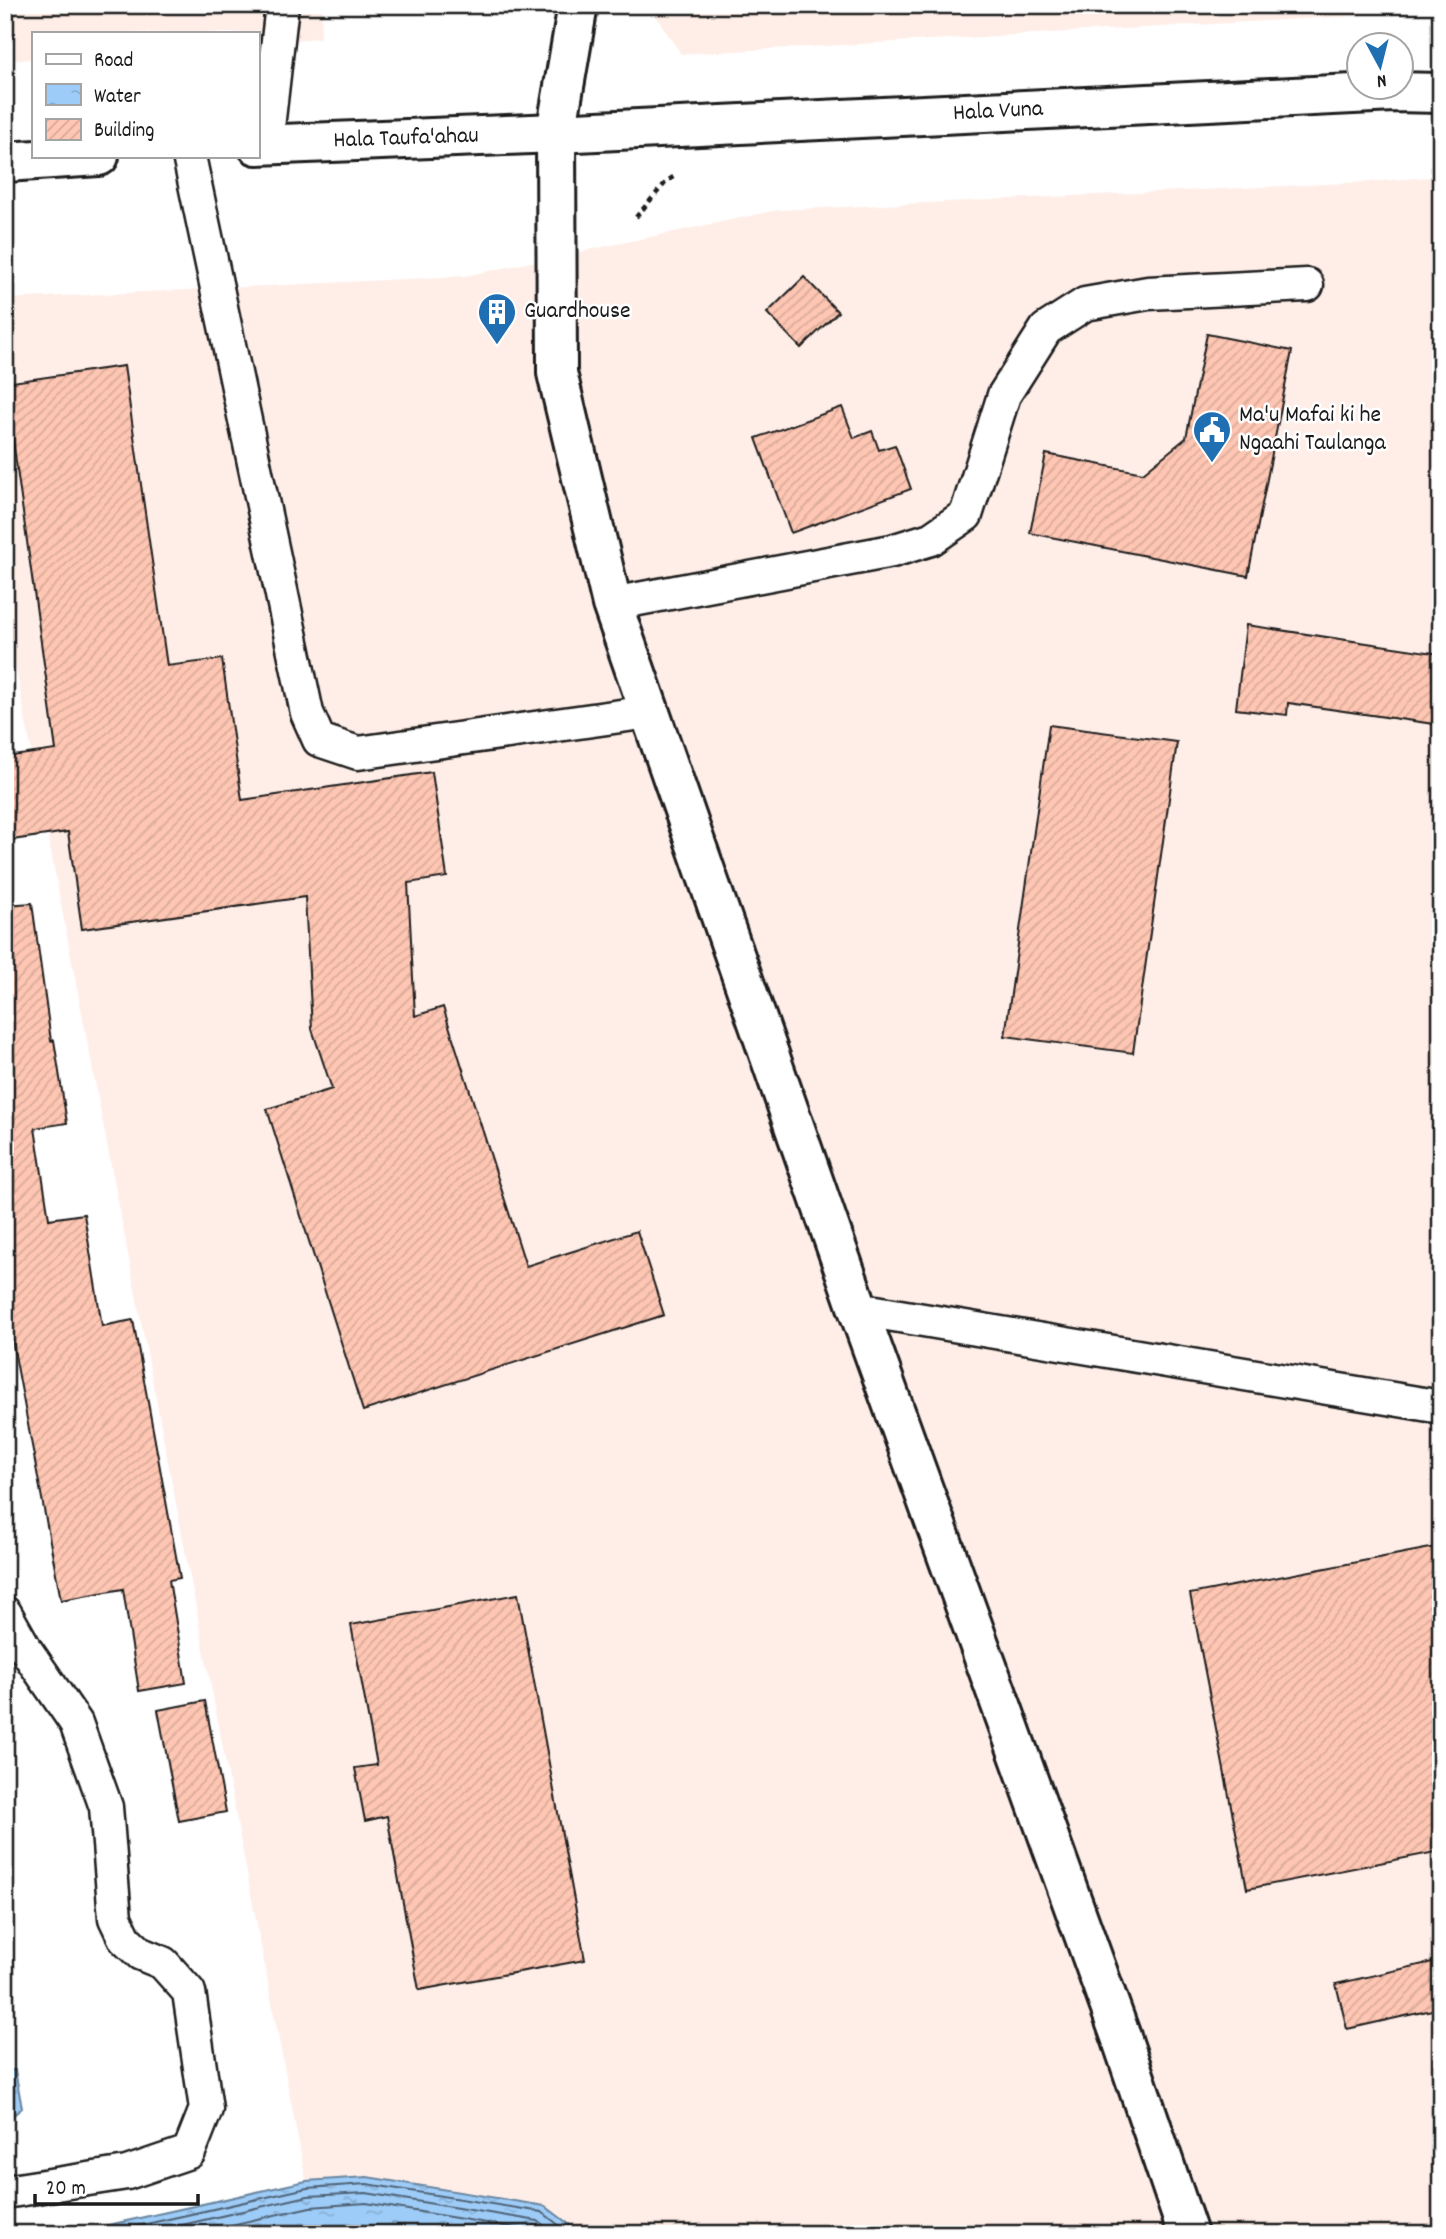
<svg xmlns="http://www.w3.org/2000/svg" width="1446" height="2239" font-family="Dekko,sans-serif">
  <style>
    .built { fill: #ffeee8 }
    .water { fill: url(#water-ripples); stroke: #6986a0; stroke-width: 2 }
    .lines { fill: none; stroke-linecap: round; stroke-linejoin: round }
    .shore { stroke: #506274; stroke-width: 2 }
    .building { fill: url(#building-hatch); stroke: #1c1c1c; stroke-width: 2 }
    .service-casing { stroke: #1c1c1c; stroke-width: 37 }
    .minor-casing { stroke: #1c1c1c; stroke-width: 44 }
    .tertiary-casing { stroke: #1c1c1c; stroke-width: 44 }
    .secondary-casing { stroke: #1c1c1c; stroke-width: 44 }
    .path { stroke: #1c1c1c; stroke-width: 4.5; stroke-dasharray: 5 5; stroke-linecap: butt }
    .service { stroke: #fff; stroke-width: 32 }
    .minor { stroke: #fff; stroke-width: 38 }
    .tertiary { stroke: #fff; stroke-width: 38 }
    .secondary { stroke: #fff; stroke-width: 38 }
    .labels { text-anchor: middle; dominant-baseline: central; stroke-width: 5; stroke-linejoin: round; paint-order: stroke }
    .street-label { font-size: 24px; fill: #1c1c1c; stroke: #fff }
    .poi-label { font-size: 24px; fill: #1c1c1c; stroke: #fff; text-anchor: start }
  </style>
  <defs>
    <pattern id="water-ripples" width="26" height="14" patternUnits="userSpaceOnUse" patternTransform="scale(1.75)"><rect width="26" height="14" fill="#9dccf8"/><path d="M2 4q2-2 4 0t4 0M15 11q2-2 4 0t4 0" fill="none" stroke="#87afd4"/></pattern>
    <pattern id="building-hatch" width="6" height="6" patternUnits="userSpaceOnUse" patternTransform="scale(1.75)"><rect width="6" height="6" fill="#fec6b3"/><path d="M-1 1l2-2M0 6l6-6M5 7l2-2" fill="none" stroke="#d9aa99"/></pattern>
  </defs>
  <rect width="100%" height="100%" fill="#fff"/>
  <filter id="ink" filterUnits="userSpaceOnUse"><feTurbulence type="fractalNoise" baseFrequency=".0143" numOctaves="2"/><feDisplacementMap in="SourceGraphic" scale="14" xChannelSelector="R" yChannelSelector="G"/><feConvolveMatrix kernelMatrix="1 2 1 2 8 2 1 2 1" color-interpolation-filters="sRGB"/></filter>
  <g filter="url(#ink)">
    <!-- built -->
    <g class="built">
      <path d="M5,5H323L320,38L257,43V33H33V59L5,61Z"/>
      <path d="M648,5H1357V16L681,54Z"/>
      <path d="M1441,176V2234H582L545,2206L367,2177L306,2181L5,613V299L465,276L778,210L1367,182Z"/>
    </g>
    <!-- water -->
    <g class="water">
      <path d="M15,2070L22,2108L5,2122V2071Z"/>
      <path d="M367,2177L545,2206L582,2234H68L306,2181Z"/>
    </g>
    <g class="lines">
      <!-- shore -->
      <g class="shore">
        <path d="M102,2234L307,2188L367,2184L542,2212L570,2234"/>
        <path d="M143,2234L308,2196L366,2193L538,2221L556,2234"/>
        <path d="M191,2234L310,2207L366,2203L534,2231L539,2234"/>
      </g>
    </g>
    <!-- building -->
    <g class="building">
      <path d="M804,277L838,312L801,348L767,313Z"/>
      <path d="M1207,334L1292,351L1248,576L1030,533L1046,454L1143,473L1186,438Z"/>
      <path d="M124,366L167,666L222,659L242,800L432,772L447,877L408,883L415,1016L443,1007L526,1266L637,1231L664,1315L363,1411L267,1109L332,1089L312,1029L305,897L82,929L68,832L5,841V757L56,750L5,383Z"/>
      <path d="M842,407L854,438L872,431L879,450L895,445L911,489L791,533L756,438Z"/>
      <path d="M1246,625L1441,654V725L1288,703L1287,715L1236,709Z"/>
      <path d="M1049,725L1177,742L1133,1053L1005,1036Z"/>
      <path d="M32,903L51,1041L54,1040L67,1123L35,1128L49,1219L84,1214L102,1326L133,1320L180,1578L169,1580L186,1683L139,1691L123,1589L61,1600L5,1302V905Z"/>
      <path d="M1441,1546V1851L1247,1889L1190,1594Z"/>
      <path d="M518,1594L585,1960L419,1990L387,1816L365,1821L355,1768L377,1765L351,1625Z"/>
      <path d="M205,1701L226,1812L179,1821L158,1710Z"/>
      <path d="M1441,1960V2008L1347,2029L1336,1984Z"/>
    </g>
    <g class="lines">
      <defs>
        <g id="service">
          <path d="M266,145L282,5"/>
          <path d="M189,156L307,713L319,740L358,753L649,712"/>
          <path d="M612,604L892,551L931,539L966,515L1004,395L1046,329L1085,304L1148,293L1307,285"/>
          <path d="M858,1309L1441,1407"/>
          <path d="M5,1613L26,1650L76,1723L106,1807L115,1918L125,1939L141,1954L163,1963L189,1992L206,2109L189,2152L127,2173L5,2192"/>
        </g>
        <path id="minor" d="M556,133L557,373L612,604L858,1309L1121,2037L1188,2234"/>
        <g id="tertiary">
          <path d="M257,145L556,133"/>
          <path d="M5,162L99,156"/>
        </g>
        <path id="secondary" d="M578,5L556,133L1394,92L1441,93"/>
      </defs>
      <!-- service casing -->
      <use href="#service" class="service-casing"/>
      <!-- minor casing -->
      <use href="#minor" class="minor-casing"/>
      <!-- tertiary casing -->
      <use href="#tertiary" class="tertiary-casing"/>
      <!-- secondary casing -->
      <use href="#secondary" class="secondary-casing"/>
      <!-- path -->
      <path class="path" d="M636,217L667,181L675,176"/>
      <!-- service -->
      <use href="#service" class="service"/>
      <!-- minor -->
      <use href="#minor" class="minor"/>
      <!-- tertiary -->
      <use href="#tertiary" class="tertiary"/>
      <!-- secondary -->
      <use href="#secondary" class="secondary"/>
    </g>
  </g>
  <!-- icons -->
  <defs>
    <symbol id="building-pin" viewBox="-11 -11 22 30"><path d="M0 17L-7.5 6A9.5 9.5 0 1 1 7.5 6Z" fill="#1f6fb2" stroke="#fff"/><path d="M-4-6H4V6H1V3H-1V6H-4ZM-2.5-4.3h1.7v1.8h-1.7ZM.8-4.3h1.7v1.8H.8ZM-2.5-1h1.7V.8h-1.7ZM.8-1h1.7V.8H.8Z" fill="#fff"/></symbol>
    <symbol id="civic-pin" viewBox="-11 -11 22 30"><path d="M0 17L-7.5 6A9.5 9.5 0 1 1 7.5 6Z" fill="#1f6fb2" stroke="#fff"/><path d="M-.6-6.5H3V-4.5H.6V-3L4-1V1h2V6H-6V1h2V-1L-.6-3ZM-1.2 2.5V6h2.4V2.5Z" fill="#fff"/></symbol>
  </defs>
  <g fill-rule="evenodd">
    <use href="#building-pin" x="475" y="290" width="44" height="60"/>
    <use href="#civic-pin" x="1190" y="408" width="44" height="60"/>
  </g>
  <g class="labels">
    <!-- street labels -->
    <g class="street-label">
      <text transform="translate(998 112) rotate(-3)">Hala Vuna</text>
      <text transform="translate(406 139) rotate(-2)">Hala Taufa'ahau</text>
    </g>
    <!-- poi labels -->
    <g class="poi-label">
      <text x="524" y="312">Guardhouse</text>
      <text x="1239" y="416">Ma'u Mafai ki he<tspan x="1239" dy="28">Ngaahi Taulanga</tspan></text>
    </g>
  </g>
  <!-- margin -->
  <rect width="1446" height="2239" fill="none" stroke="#fff" stroke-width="28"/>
  <rect x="14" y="14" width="1418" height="2211" fill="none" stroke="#1c1c1c" stroke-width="2.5" filter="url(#ink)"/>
  <!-- legend -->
  <rect x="32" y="32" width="228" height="126" fill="#ffffff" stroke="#a4a4a4" stroke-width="2"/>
  <rect x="46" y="54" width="35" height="10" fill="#ffffff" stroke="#a4a4a4" stroke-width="2"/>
  <text x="94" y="66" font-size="21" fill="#1c1c1c">Road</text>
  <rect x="46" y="84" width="35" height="21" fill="url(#water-ripples)" stroke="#a4a4a4" stroke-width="2"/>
  <text x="94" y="102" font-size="21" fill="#1c1c1c">Water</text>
  <rect x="46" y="119" width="35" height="21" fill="url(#building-hatch)" stroke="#a4a4a4" stroke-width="2"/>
  <text x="94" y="136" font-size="21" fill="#1c1c1c">Building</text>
  <!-- north arrow -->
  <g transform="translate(1380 66) rotate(173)"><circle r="33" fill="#ffffff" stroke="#a4a4a4" stroke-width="2"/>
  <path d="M0-5L12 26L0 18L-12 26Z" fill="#1f6fb2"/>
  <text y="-10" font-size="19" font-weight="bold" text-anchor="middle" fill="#1c1c1c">N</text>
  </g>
  <!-- scale -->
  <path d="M35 2194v10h163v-10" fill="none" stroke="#1c1c1c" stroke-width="3.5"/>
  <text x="46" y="2194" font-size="21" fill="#1c1c1c" stroke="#ffffff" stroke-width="5" paint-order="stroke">20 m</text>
</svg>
